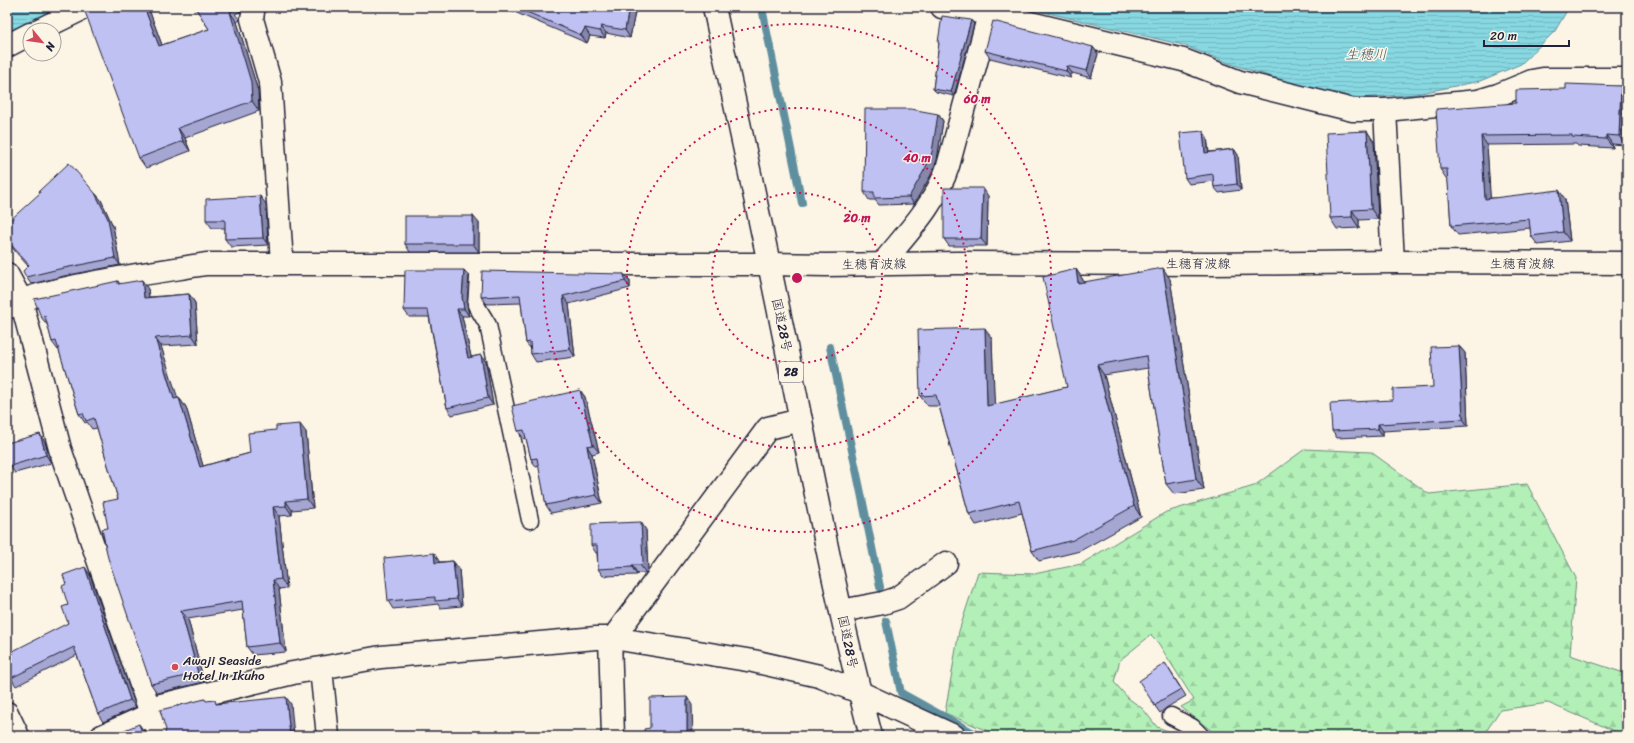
<svg xmlns="http://www.w3.org/2000/svg" width="1634" height="743" font-family="Sriracha,'Klee One',sans-serif">
  <style>
    .forest { fill: url(#forest-firs); stroke: #6a8979 }
    .water { fill: url(#water-rules); stroke: #5f8f9f }
    .lines { fill: none; stroke-linecap: round; stroke-linejoin: round }
    .stream { stroke: #5f8f9f; stroke-width: 8 }
    .service-casing { stroke: #22223b; stroke-width: 19 }
    .minor-casing { stroke: #22223b; stroke-width: 25 }
    .tertiary-casing { stroke: #22223b; stroke-width: 25 }
    .secondary-casing { stroke: #22223b; stroke-width: 25 }
    .trunk-casing { stroke: #22223b; stroke-width: 25 }
    .service { stroke: #fcf5e5; stroke-width: 16 }
    .minor { stroke: #fcf5e5; stroke-width: 22 }
    .tertiary { stroke: #fcf5e5; stroke-width: 22 }
    .secondary { stroke: #fcf5e5; stroke-width: 22 }
    .trunk { stroke: #fcf5e5; stroke-width: 22 }
    .wall { fill: #a5a6d1; stroke: #22223b }
    .shaded-wall { fill: #8687aa; stroke: #22223b }
    .building { fill: #c0c1f3; stroke: #22223b }
    .ring { fill: none; stroke: #c2185b; stroke-width: 2; stroke-dasharray: 2 4 }
    .poi-dot { fill: #d1495b; stroke: #fcf5e5; stroke-width: 1.5 }
    .labels { text-anchor: middle; dominant-baseline: central; stroke-width: 3; stroke-linejoin: round; paint-order: stroke }
    .shield { fill: #fcf5e5; stroke: #63616e; stroke-width: 1 }
    .shield-label { font-size: 12px; font-weight: bold; fill: #22223b }
    .street-label { font-size: 13px; fill: #22223b; stroke: #fcf5e5 }
    .poi-label { font-size: 13px; fill: #22223b; stroke: #fcf5e5; text-anchor: start }
    .water-label { font-size: 14px; font-style: italic; fill: #40596d; stroke: #fcf5e5 }
    .centre { fill: #c2185b; stroke: #fcf5e5; stroke-width: 2 }
    .ring-label { font-size: 12px; text-anchor: middle; font-weight: bold; fill: #c2185b; stroke: #fcf5e5; stroke-width: 3; stroke-linejoin: round; paint-order: stroke }
  </style>
  <defs>
    <pattern id="forest-firs" width="22" height="20" patternUnits="userSpaceOnUse"><rect width="22" height="20" fill="#b2f0b7"/><path d="M5 1l3.5 6h-7zM16 11l3.5 6h-7z" fill="#99ce9e"/></pattern>
    <pattern id="water-rules" width="6" height="5" patternUnits="userSpaceOnUse"><rect width="6" height="5" fill="#87d8e1"/><path d="M0 2.5h6" fill="none" stroke="#74b9c2"/></pattern>
  </defs>
  <rect width="100%" height="100%" fill="#fcf5e5"/>
  <filter id="ink" filterUnits="userSpaceOnUse"><feTurbulence type="fractalNoise" baseFrequency=".025" numOctaves="2"/><feDisplacementMap in="SourceGraphic" scale="8" xChannelSelector="R" yChannelSelector="G"/><feConvolveMatrix kernelMatrix="1 2 1 2 8 2 1 2 1" color-interpolation-filters="sRGB"/></filter>
  <g filter="url(#ink)">
    <!-- forest -->
    <path class="forest" d="M1305,449L1371,452L1429,494L1527,484L1576,578L1570,655L1627,674V731L1617,732L1548,703L1500,710L1483,736H1221L1213,732L1181,707L1194,700L1157,641L1151,635L1120,660L1114,682L1128,698L1143,709L1157,727L1182,736H999L945,713L959,631L978,572L1034,574L1081,564L1166,512L1254,486Z"/>
    <!-- water -->
    <g class="water">
      <path d="M7,7H59L7,33Z"/>
      <path d="M1023,7H1260L1360,11L1435,9L1449,7H1569L1555,31L1521,64L1480,81L1416,94L1359,98L1300,86L1231,64L1183,45Z"/>
    </g>
    <g class="lines">
      <!-- stream -->
      <g class="stream">
        <path d="M762,8L802,203"/>
        <path d="M830,347L861,493L880,587"/>
        <path d="M886,621L901,693L979,736"/>
      </g>
      <defs>
        <g id="service">
          <path d="M479,263L476,305L488,325L530,520"/>
          <path d="M1171,716L1192,727L1201,736"/>
        </g>
        <g id="minor">
          <path d="M252,7L253,12L252,19L270,82L282,263"/>
          <path d="M942,7L989,13L1183,60L1240,82L1353,110H1385L1478,101L1498,95L1532,81L1543,79H1627"/>
          <path d="M39,30L86,7"/>
          <path d="M7,46L30,34"/>
          <path d="M1385,110L1393,262"/>
          <path d="M882,264C907,233 936,204 948,166L991,7"/>
          <path d="M7,274L21,300L7,308"/>
          <path d="M841,611L883,603L898,598L946,563"/>
          <path d="M610,638L613,736"/>
          <path d="M613,638L768,428L801,420"/>
          <path d="M321,669L328,736"/>
          <path d="M149,708L60,449L21,300C81,282 144,274 206,264H769"/>
          <path d="M151,714L159,736"/>
          <path d="M102,736L151,714L149,708L293,673L381,657L596,638H613L753,661L819,676L859,692L954,736"/>
        </g>
        <path id="tertiary" d="M7,713L18,736"/>
        <path id="secondary" d="M769,264L826,265L957,263L1212,264L1393,262L1627,263"/>
        <path id="trunk" d="M714,7C740,127 766,246 790,366C815,490 839,614 871,736"/>
      </defs>
      <!-- service casing -->
      <use href="#service" class="service-casing"/>
      <!-- minor casing -->
      <use href="#minor" class="minor-casing"/>
      <!-- tertiary casing -->
      <use href="#tertiary" class="tertiary-casing"/>
      <!-- secondary casing -->
      <use href="#secondary" class="secondary-casing"/>
      <!-- trunk casing -->
      <use href="#trunk" class="trunk-casing"/>
      <!-- service -->
      <use href="#service" class="service"/>
      <!-- minor -->
      <use href="#minor" class="minor"/>
      <!-- tertiary -->
      <use href="#tertiary" class="tertiary"/>
      <!-- secondary -->
      <use href="#secondary" class="secondary"/>
      <!-- trunk -->
      <use href="#trunk" class="trunk"/>
    </g>
    <!-- wall -->
    <g class="wall">
      <path d="M148,7L162,45L209,29L195,7H240V12L235,14L240,20L237,22L258,91L259,111L185,138L190,151L146,168L139,158Z"/>
      <path d="M505,7H636L630,38L606,33L605,38L590,36L587,43L505,8Z"/>
      <path d="M971,20L974,24L954,96L936,92L933,89L939,44L938,42Z"/>
      <path d="M1093,47L1098,54L1091,78L1072,73L1071,78L990,58L985,51Z"/>
      <path d="M1621,86L1625,145L1612,144L1613,148L1578,146L1576,144L1487,145L1490,198L1565,199L1570,241L1538,245L1531,236L1530,228L1458,235L1451,226L1448,178H1446L1440,169L1516,103L1566,89Z"/>
      <path d="M938,114L943,121L937,160L931,175L914,204L879,205L875,200H869L864,192Z"/>
      <path d="M1367,131L1374,142L1378,219L1359,220V228L1337,229L1330,218Z"/>
      <path d="M1207,137L1209,152L1234,149L1238,155L1241,190L1219,193L1214,187V181L1189,184L1185,178Z"/>
      <path d="M95,193L101,200L113,226L120,265L64,276L31,284L26,277L28,266L7,242V223Z"/>
      <path d="M988,196L987,246H949L944,239Z"/>
      <path d="M266,204L268,245L231,247L225,239V228H212L206,220Z"/>
      <path d="M479,223V252H410L405,244Z"/>
      <path d="M1076,269L1083,280V282L1170,279L1204,490L1174,494L1166,484L1148,368L1104,375L1141,517L1080,551L1039,561L1032,551L1022,513L976,525L969,514L939,406H928L920,396L992,339L994,405L1067,387Z"/>
      <path d="M464,270L469,276L467,304L469,316H462L471,357L481,355L486,362L493,405L452,415L447,408L429,317H409L404,310Z"/>
      <path d="M624,274L630,281V288L569,304L575,357L536,362L531,354V349L526,343L521,303L487,304L481,297Z"/>
      <path d="M118,281L120,284L148,289L149,297L189,294L195,303L198,344L161,346L177,399L179,398L186,407L203,466L250,453L306,432L313,508L292,510V515L279,516L287,588L279,589L286,652L253,655L247,647L243,610L188,619L204,682L157,693L151,684L108,528L118,499L97,428L92,429L87,422L85,423L79,414L59,350H58L52,342L48,326L41,317Z"/>
      <path d="M1459,346L1465,353L1468,426L1383,431V436L1337,438L1332,431L1393,400L1433,387Z"/>
      <path d="M580,390L585,397L599,452L592,454L602,503L551,513L546,505L539,466L536,467L531,459L526,438L524,439L518,431Z"/>
      <path d="M45,442L51,463L15,473L10,466Z"/>
      <path d="M646,530L648,570L646,573H637V575L603,576L598,569L597,553H596L591,545Z"/>
      <path d="M439,561V562L453,561L459,569L462,606L440,608L438,604L393,609L388,601Z"/>
      <path d="M90,575L136,707L103,722L98,714L77,655L16,686L11,678L68,623V605Z"/>
      <path d="M1165,663L1186,696L1166,708L1160,713L1155,706Z"/>
    </g>
    <!-- shaded-wall -->
    <g class="shaded-wall">
      <path d="M144,7H148L166,56L159,46Z"/>
      <path d="M237,7H240V12Z"/>
      <path d="M629,7H636L630,38L625,30Z"/>
      <path d="M230,12L237,22L258,91L259,111L252,101Z"/>
      <path d="M971,20L974,24L954,96L951,92Z"/>
      <path d="M601,26L606,33L605,38L600,31Z"/>
      <path d="M585,28L590,36L587,43L581,35Z"/>
      <path d="M1093,47L1098,54L1091,78L1087,71Z"/>
      <path d="M1067,66L1072,73L1071,78L1066,71Z"/>
      <path d="M1621,86L1627,94L1625,145L1619,136Z"/>
      <path d="M938,114L943,121L937,160L931,175L914,204L909,197Z"/>
      <path d="M178,128L185,138L190,151L183,141Z"/>
      <path d="M1203,131L1207,137L1209,158L1205,153Z"/>
      <path d="M1367,131L1374,142L1378,219L1371,209Z"/>
      <path d="M1606,135L1612,144L1613,148L1606,139Z"/>
      <path d="M1481,136L1487,145L1491,207L1485,199Z"/>
      <path d="M1234,149L1238,155L1241,190L1237,184Z"/>
      <path d="M983,188L988,196L987,246L981,239Z"/>
      <path d="M1559,190L1565,199L1570,241L1563,232Z"/>
      <path d="M95,193L101,200L113,226L120,265L115,258Z"/>
      <path d="M260,196L266,204L268,245L263,238Z"/>
      <path d="M1352,210L1359,220V228L1352,217Z"/>
      <path d="M473,216L479,223V252L473,244Z"/>
      <path d="M1163,268L1170,279L1204,490L1196,479Z"/>
      <path d="M1076,269L1083,280L1086,294L1078,283Z"/>
      <path d="M464,270L469,276L467,304L469,316L464,309L462,297Z"/>
      <path d="M624,274L630,281V288L625,281Z"/>
      <path d="M142,280L148,289L150,306L144,298Z"/>
      <path d="M189,294L195,303L198,344L192,335Z"/>
      <path d="M563,296L569,304L575,357L570,349Z"/>
      <path d="M457,309L462,316L473,365L468,358Z"/>
      <path d="M985,328L992,339L995,417L987,406Z"/>
      <path d="M155,338L161,346L181,408L174,399Z"/>
      <path d="M1459,346L1465,353L1468,426L1463,419Z"/>
      <path d="M481,355L486,362L493,405L488,398Z"/>
      <path d="M1097,365L1104,375L1141,517L1134,506Z"/>
      <path d="M580,390L585,397L599,452L593,445Z"/>
      <path d="M179,398L186,407L206,476L200,467Z"/>
      <path d="M300,424L306,432L313,508L307,499Z"/>
      <path d="M1378,424L1383,431V436L1378,429Z"/>
      <path d="M40,434L45,442L51,463L46,455Z"/>
      <path d="M587,446L592,454L602,503L596,495Z"/>
      <path d="M286,501L292,510V515L286,506Z"/>
      <path d="M273,507L279,516L287,588L281,579Z"/>
      <path d="M641,522L646,530L648,570L646,573L640,565Z"/>
      <path d="M434,553L439,561L440,570L435,563Z"/>
      <path d="M453,561L459,569L462,606L457,599Z"/>
      <path d="M632,565L637,573V575L632,567Z"/>
      <path d="M85,567L90,575L136,707L130,700Z"/>
      <path d="M273,580L279,589L286,652L280,643Z"/>
      <path d="M181,611L188,619L204,682L198,673Z"/>
      <path d="M286,697L291,704L294,736H290Z"/>
      <path d="M687,697L692,705L693,736H687Z"/>
      <path d="M139,724L144,731L146,736H144L142,733Z"/>
    </g>
    <!-- building -->
    <g class="building">
      <path d="M90,7H144L159,46L209,29L195,7H231L233,10L230,12L251,82L252,101L178,128L183,141L139,158L84,9Z"/>
      <path d="M515,7H629L625,30L601,26L600,31L585,28L581,35Z"/>
      <path d="M942,16L971,20L951,92L933,89L939,43L938,42Z"/>
      <path d="M993,21L1093,47L1087,71L1067,66L1066,71L985,51Z"/>
      <path d="M1566,84L1621,86L1619,136L1606,135V139L1572,137V135L1481,136L1485,199L1559,190L1563,232L1531,236L1529,219L1451,226L1447,169H1440L1436,109L1516,103V90L1566,89Z"/>
      <path d="M865,109H911L938,114L932,152L926,167L909,197L874,198V192H864Z"/>
      <path d="M1203,131L1205,153L1234,149L1237,184L1214,187L1213,174L1185,178L1180,133Z"/>
      <path d="M1367,131L1371,209L1352,210V217L1330,218L1326,133Z"/>
      <path d="M69,163L95,193L108,219L115,258L59,269L26,277L23,271L29,265L7,240V223L40,193L39,191Z"/>
      <path d="M944,188H983L981,239H944Z"/>
      <path d="M260,196L263,238L225,239V220H206V199Z"/>
      <rect x="405" y="216" width="68" height="28"/>
      <path d="M1163,268L1196,479L1166,484L1146,356L1097,365L1134,506L1073,540L1032,551L1019,501L969,514L936,395L920,396L918,330L985,328L987,406L1067,387L1043,277L1076,269L1078,283Z"/>
      <path d="M405,270H464L462,297L464,309H457L468,358L481,355L488,398L447,408L428,310H404Z"/>
      <path d="M482,271L624,274L625,281L563,296L570,349L531,354L530,342L526,343L520,295L481,297Z"/>
      <path d="M142,280L144,298L189,294L192,335L155,338L174,399L179,398L200,467L250,453L248,433L276,430V426L300,424L307,499L286,501V506L273,507L281,579L273,580L280,643L247,647L242,601L181,611L198,673L151,684L108,558L102,529L108,528L103,502L118,499L94,418L86,421L83,413L79,414L56,341L52,342L45,316L41,317L34,299L118,281V284Z"/>
      <path d="M1459,346L1463,419L1378,424V429L1332,431L1330,403L1393,400V389L1433,387L1431,347Z"/>
      <path d="M580,390L593,445L587,446L596,495L546,505L537,458L531,459L524,430L518,431L512,406Z"/>
      <path d="M40,434L46,455L10,466L7,455V443Z"/>
      <path d="M641,522L643,562L640,565H632V567L598,569L597,545H591V524Z"/>
      <path d="M434,553L435,563L453,561L457,599L435,601V597L388,601L384,558Z"/>
      <path d="M85,567L130,700L98,714L74,647L11,678L7,671V654L68,623L62,607L68,605L62,586L66,584L63,575Z"/>
      <path d="M1165,663L1181,689L1160,701L1155,706L1139,681Z"/>
      <path d="M286,697L290,736H164L166,730L160,710L205,699L206,701L215,700L216,704Z"/>
      <path d="M687,697V736H645L644,729L650,728V698Z"/>
      <path d="M139,724L142,733L144,736H116L115,734Z"/>
    </g>
  </g>
  <!-- distance rings -->
  <g class="ring">
    <circle cx="797" cy="278" r="85"/>
    <circle cx="797" cy="278" r="170"/>
    <circle cx="797" cy="278" r="254"/>
  </g>
  <!-- markers -->
  <circle class="poi-dot" cx="175" cy="667" r="4"/>
  <g class="labels">
    <!-- shield labels -->
    <rect class="shield" x="779" y="362" width="24" height="20" rx="3"/>
    <g class="shield-label">
      <text x="791" y="372">28</text>
    </g>
    <!-- street labels -->
    <g class="street-label">
      <text x="1198" y="263">生穂育波線</text>
      <text x="1522" y="263">生穂育波線</text>
      <text transform="translate(874 264) rotate(-1)">生穂育波線</text>
      <text transform="translate(782 325) rotate(78)">国道28号</text>
      <text transform="translate(848 642) rotate(78)">国道28号</text>
    </g>
    <!-- poi labels -->
    <g class="poi-label">
      <text x="183" y="660">Awaji Seaside<tspan x="183" dy="15">Hotel in Ikuho</tspan></text>
    </g>
    <!-- water labels -->
    <g class="water-label">
      <text x="1366" y="54">生穂川</text>
    </g>
  </g>
  <circle cx="797" cy="278" r="6" class="centre"/>
  <g class="ring-label">
    <text x="977" y="103">60 m</text>
    <text x="917" y="162">40 m</text>
    <text x="857" y="222">20 m</text>
  </g>
  <!-- margin -->
  <rect width="1634" height="743" fill="none" stroke="#fcf5e5" stroke-width="24"/>
  <rect x="12" y="12" width="1610" height="719" fill="none" stroke="#22223b" stroke-width="1.5" filter="url(#ink)"/>
  <!-- north arrow -->
  <g transform="translate(42 42) rotate(119)"><circle r="19" fill="#fcf5e5" stroke="#a5a1a1"/>
  <path d="M0-3L7 15L0 10L-7 15Z" fill="#d1495b"/>
  <text y="-6" font-size="11" font-weight="bold" text-anchor="middle" fill="#22223b">N</text>
  </g>
  <!-- scale -->
  <path d="M1484 40v6h85v-6" fill="none" stroke="#22223b" stroke-width="2"/>
  <text x="1490" y="40" font-size="12" fill="#22223b" stroke="#fcf5e5" stroke-width="3" paint-order="stroke">20 m</text>
</svg>
